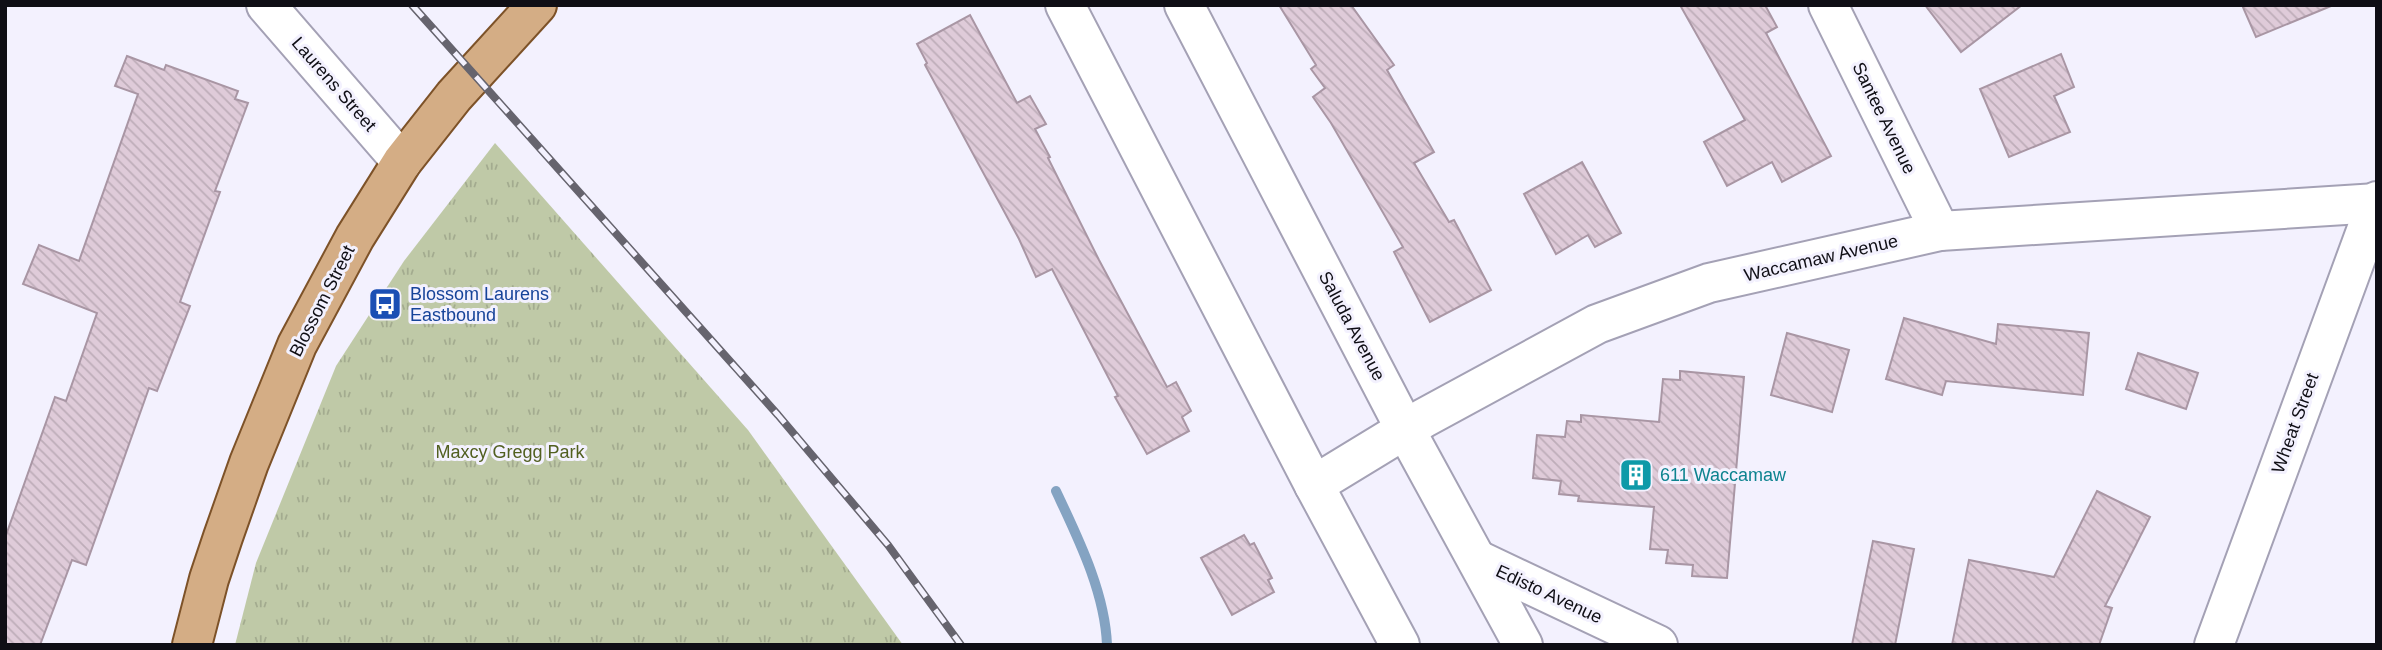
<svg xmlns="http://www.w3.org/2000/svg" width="2382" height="650" font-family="Helvetica,sans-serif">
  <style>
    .park { fill: url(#park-tufts) }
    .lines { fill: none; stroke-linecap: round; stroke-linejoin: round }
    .stream { stroke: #84a3c2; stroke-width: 10 }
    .building { fill: url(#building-back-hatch); stroke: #a996a4; stroke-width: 2 }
    .minor-casing { stroke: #a4a1b5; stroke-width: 42 }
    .major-casing { stroke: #7d5228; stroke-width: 42 }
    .minor { stroke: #fff; stroke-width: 38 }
    .major { stroke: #d4ad85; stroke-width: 38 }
    .rail-casing { stroke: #66646e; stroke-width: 8 }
    .rail { stroke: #f3f1fe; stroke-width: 5; stroke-dasharray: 16; stroke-linecap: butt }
    .labels { text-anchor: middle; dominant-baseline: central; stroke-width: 6; stroke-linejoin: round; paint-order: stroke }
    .street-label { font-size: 18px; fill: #0f0e15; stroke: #f3f1fe }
    .transit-label { font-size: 18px; fill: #164399; stroke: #f3f1fe; text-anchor: start }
    .park-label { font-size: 18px; fill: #515f20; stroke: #f3f1fe }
    .culture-label { font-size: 18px; fill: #0d838f; stroke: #f3f1fe; text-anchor: start }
  </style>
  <defs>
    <pattern id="park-tufts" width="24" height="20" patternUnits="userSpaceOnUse" patternTransform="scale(1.75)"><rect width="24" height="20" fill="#bfc9a7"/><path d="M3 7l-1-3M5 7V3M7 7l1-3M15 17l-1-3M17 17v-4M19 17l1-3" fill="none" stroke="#a3ab8f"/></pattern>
    <pattern id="building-back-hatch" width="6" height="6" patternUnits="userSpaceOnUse" patternTransform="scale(1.75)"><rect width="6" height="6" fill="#dfcbd9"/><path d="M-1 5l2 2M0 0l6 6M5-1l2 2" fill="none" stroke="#beadb9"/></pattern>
  </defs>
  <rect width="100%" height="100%" fill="#f3f1fe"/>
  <!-- park -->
  <path class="park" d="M495,143L748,430L903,645H235L256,563L336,366L404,261Z"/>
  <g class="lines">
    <!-- stream -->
    <path class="stream" d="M1056,491C1078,538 1105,592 1107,645"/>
  </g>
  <!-- building -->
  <g class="building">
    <path d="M1279,5H1351L1394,65L1387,70L1434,152L1414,163L1449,222L1454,220L1491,290L1430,322L1394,252L1403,247L1331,123L1313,97L1325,88L1311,69L1316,65Z"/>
    <path d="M1680,5H1765L1777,27L1766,33L1831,156L1782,182L1772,162L1727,186L1704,142L1745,120Z"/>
    <path d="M1925,5H2022L1961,52Z"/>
    <path d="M2242,5H2331V6L2256,37Z"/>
    <path d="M970,15L1017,103L1030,96L1046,124L1035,129L1050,157L1048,158L1099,260L1167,387L1176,382L1191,411L1182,417L1189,431L1147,454L1115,397L1118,396L1052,269L1036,277L1019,239L925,65L927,63L917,44Z"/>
    <path d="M2061,54L2074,87L2054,96L2070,132L2009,157L1980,89Z"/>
    <path d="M127,56L164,70L166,65L238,91L235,99L248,103L215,191L220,192L180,302L190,306L157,391L149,388L86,565L72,560L40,645H5V538L55,397L66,401L97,313L23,284L39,245L79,261L138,94L115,86Z"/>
    <path d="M1582,162L1621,233L1595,247L1588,235L1556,254L1524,194Z"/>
    <path d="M1904,318L1996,344L1998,324L2089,333L2083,395L1946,381L1942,395L1886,379Z"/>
    <path d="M1787,333L1849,350L1832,412L1771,395Z"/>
    <path d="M2138,353L2198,373L2186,409L2126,389Z"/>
    <path d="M1680,371L1744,377L1727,578L1692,576L1693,565L1666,563L1668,550L1650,549L1654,507L1578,501L1579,496L1559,494L1561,481L1533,478L1537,435L1565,437L1567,421L1581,422V415L1659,422L1663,379L1680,380Z"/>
    <path d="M2097,491L2150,517L2105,606L2112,608L2099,645H1952L1969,560L2054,577Z"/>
    <path d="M1244,535L1250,545L1254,543L1272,578L1268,580L1274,592L1232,615L1201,558Z"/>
    <path d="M1873,541L1914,549L1895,645H1852Z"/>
  </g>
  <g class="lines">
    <defs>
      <g id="minor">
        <path d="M266,5L402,162"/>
        <path d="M1065,5L1314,485L1400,645"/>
        <path d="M1184,5L1405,429L1523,645"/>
        <path d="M1828,5L1940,231"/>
        <path d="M1314,485L1424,418L1597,324L1709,283L1940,231L2377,203"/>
        <path d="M1478,560L1658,645"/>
        <path d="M2214,645L2377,201"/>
      </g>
      <path id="major" d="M192,645L209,579L223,537L249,463L297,345L355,237L402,162L454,96L537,5"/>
    </defs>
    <!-- minor casing -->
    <use href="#minor" class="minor-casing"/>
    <!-- major casing -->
    <use href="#major" class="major-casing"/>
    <!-- minor -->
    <use href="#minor" class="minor"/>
    <!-- major -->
    <use href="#major" class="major"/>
    <defs>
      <path id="rail" d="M412,5L778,415L888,545L961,645"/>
    </defs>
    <!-- rail casing -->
    <use href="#rail" class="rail-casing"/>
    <!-- rail -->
    <use href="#rail" class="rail"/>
  </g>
  <!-- icons -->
  <defs>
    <symbol id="bus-square" viewBox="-11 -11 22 22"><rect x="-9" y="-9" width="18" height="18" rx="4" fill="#1a4fb4" stroke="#f3f1fe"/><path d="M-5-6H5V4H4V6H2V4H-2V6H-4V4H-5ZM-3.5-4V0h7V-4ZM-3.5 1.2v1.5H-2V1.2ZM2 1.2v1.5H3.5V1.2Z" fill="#fff"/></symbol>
    <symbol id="building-square" viewBox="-11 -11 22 22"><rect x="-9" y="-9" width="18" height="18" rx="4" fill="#0f9aa8" stroke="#f3f1fe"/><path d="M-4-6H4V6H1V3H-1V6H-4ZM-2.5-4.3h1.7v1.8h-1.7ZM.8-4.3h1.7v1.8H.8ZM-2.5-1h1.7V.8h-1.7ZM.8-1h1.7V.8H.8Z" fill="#fff"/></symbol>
  </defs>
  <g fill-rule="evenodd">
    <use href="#bus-square" x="366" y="285" width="38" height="38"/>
    <use href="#building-square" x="1617" y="456" width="38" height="38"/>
  </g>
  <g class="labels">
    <!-- street labels -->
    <g class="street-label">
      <text transform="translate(334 84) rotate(49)">Laurens Street</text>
      <text transform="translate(1884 118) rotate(64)">Santee Avenue</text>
      <text transform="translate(1821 258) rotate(-13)">Waccamaw Avenue</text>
      <text transform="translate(322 301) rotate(-63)">Blossom Street</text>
      <text transform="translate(1352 326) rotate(62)">Saluda Avenue</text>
      <text transform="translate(2295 423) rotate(-70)">Wheat Street</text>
      <text transform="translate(1549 594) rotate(25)">Edisto Avenue</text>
    </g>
    <!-- transit labels -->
    <g class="transit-label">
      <text x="410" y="294">Blossom Laurens<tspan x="410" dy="21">Eastbound</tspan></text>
    </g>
    <!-- park labels -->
    <g class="park-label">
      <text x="510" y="452">Maxcy Gregg Park</text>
    </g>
    <!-- culture labels -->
    <g class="culture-label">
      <text x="1660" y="475">611 Waccamaw</text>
    </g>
  </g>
  <!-- border -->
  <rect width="2382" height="650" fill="none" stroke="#0f0e15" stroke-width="14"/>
</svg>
